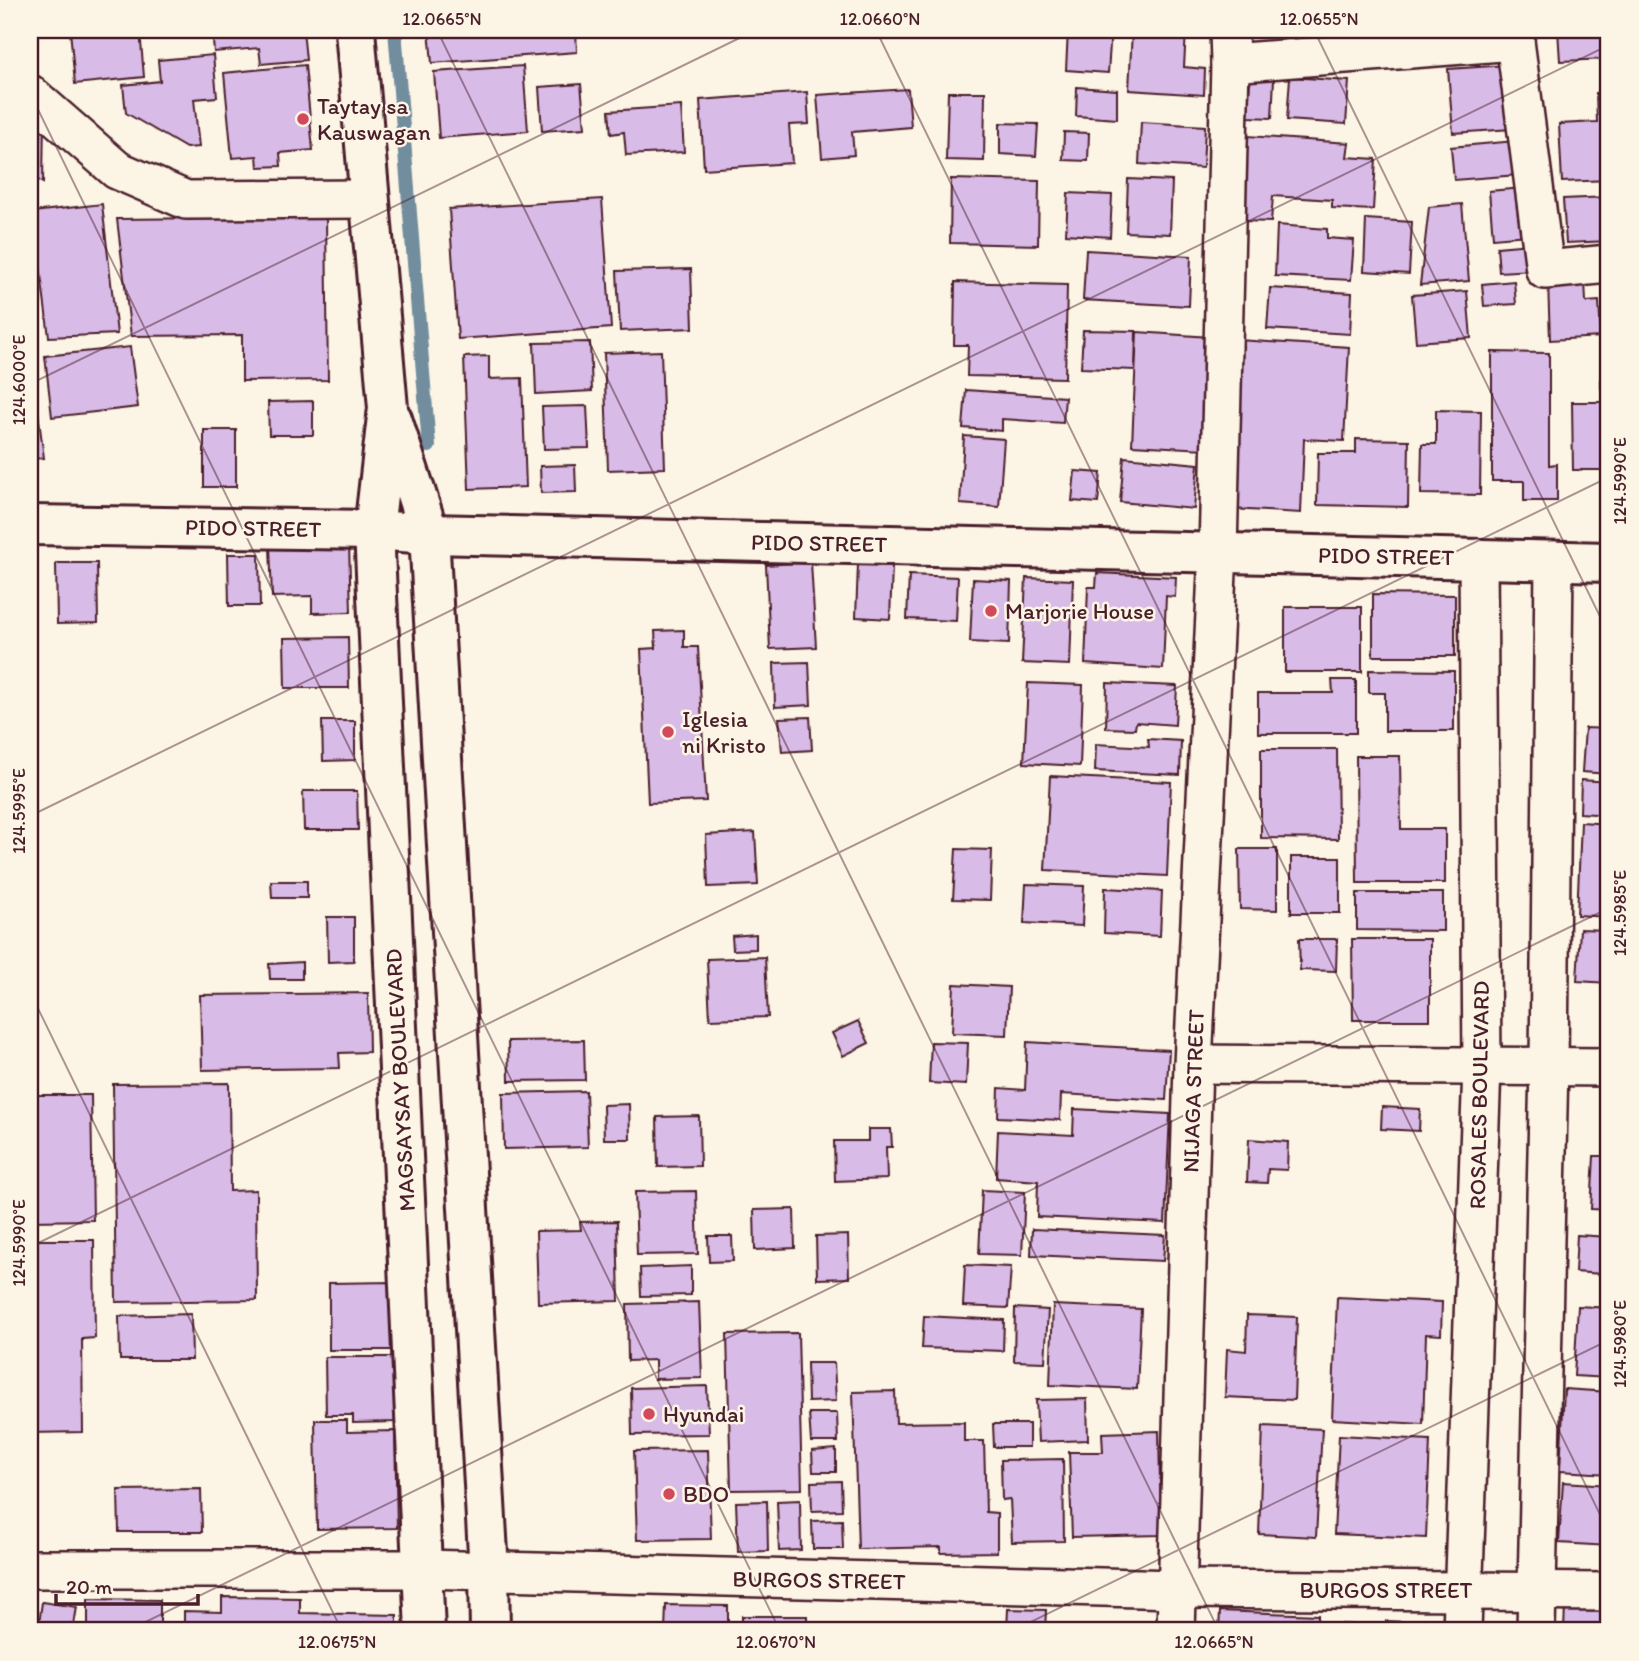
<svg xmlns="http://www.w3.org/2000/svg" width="1639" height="1661" font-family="Itim,sans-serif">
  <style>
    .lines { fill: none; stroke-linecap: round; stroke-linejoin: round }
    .stream { stroke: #718d9e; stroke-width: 14 }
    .building { fill: #d9bbe8; stroke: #4a1f2b; stroke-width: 2 }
    .minor-casing { stroke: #4a1f2b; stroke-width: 42 }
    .tertiary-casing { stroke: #4a1f2b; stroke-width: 44 }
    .minor { stroke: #fcf5e5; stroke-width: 37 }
    .tertiary { stroke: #fcf5e5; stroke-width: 38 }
    .ticks { fill: none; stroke: #4a1f2b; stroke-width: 2; stroke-opacity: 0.45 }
    .poi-dot { fill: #d1495b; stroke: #fcf5e5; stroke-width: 2.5 }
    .labels { text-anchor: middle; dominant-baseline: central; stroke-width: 5; stroke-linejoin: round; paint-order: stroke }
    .poi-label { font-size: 23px; fill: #4a1f2b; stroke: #fcf5e5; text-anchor: start }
    .street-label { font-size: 23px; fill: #4a1f2b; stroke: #fcf5e5 }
    .neatline { fill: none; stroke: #4a1f2b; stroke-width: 2.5 }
    .ticks-label { font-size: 18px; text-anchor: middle; fill: #4a1f2b }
  </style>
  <rect width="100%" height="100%" fill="#fcf5e5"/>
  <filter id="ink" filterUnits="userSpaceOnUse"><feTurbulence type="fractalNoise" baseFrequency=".0143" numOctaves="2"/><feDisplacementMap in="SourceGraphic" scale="14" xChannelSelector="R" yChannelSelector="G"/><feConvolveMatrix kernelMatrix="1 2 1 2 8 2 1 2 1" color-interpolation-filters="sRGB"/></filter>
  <g filter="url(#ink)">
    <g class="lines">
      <!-- stream -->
      <path class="stream" d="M395,30L429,446"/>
    </g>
    <!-- building -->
    <g class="building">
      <path d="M70,30H140L144,77L75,84Z"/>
      <path d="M212,30H303L306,60L261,64L259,48L214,52Z"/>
      <path d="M429,30H576L577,52L432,63Z"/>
      <path d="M1068,30H1111L1108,73L1066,70Z"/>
      <path d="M1132,30H1186L1184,67L1205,69L1204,95L1129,90Z"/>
      <rect x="1242" y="30" width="34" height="4"/>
      <path d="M1286,30H1360V35L1286,34Z"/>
      <path d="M1558,30H1609V59L1560,61Z"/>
      <path d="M213,55L217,97L194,99L199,147L186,148L126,113L123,85L160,81L158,60Z"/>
      <path d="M305,65L313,150L280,153L281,166L258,167L257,156L232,158L224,73Z"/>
      <path d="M1508,65L1512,129L1453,133L1448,69Z"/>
      <path d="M523,66L528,131L439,138L434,72Z"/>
      <path d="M1290,77L1349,81L1346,124L1287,120Z"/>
      <path d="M1250,79H1274L1272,118L1248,117Z"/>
      <path d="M581,84L585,128L542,131L539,87Z"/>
      <path d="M1077,87L1117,90V119L1076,116Z"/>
      <path d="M908,89L911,127L852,132L854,155L822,158L817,95Z"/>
      <path d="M807,92L809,124L789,125L792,163L704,169L700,100Z"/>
      <path d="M948,92H985L984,161L946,160Z"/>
      <path d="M1609,92V180L1562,182L1559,124L1597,122L1596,93Z"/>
      <path d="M681,106L684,152L626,155L624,132L611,134L609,111Z"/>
      <path d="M30,109L44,117L43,183L30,176Z"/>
      <path d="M1141,122L1205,126L1203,168L1139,164Z"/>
      <path d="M1000,123L1038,124L1036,156L1000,154Z"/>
      <path d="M1064,132L1089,133L1088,161L1063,160Z"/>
      <path d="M1247,136L1349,143L1347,157L1376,159L1373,210L1332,208V200L1273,196L1271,222L1243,221Z"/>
      <path d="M1515,141L1518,175L1454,180L1451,147Z"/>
      <path d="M951,179L1039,181L1038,245L950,243Z"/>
      <path d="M1128,179L1172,181L1170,234L1126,232Z"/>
      <path d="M1523,188L1527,235L1493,238L1489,191Z"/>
      <path d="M1068,193L1112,195L1110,237L1066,234Z"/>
      <path d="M1609,197V241L1566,243L1563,199Z"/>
      <path d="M602,199L611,328L458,339L449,209Z"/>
      <path d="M102,204L117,334L49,337L33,212Z"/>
      <path d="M1462,204L1469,281L1420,285L1429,207Z"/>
      <path d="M326,217L328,380L242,381V335L131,336L117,219Z"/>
      <path d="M1366,219L1412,222L1409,274L1364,271Z"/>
      <path d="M1277,225L1327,229V238L1354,240L1351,280L1275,276Z"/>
      <path d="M1530,244L1533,270L1499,272L1497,247Z"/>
      <path d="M1086,250L1191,256L1189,306L1083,300Z"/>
      <path d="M691,269L693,328L620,331L617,271Z"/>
      <path d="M1585,280L1586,302L1599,301L1601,337L1550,340L1548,282Z"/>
      <path d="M1514,281L1516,304L1484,306L1482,284Z"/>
      <path d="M955,282L1067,285L1065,378L967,376L968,345H954Z"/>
      <path d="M1270,288L1352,293L1350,334L1267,329Z"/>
      <path d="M1467,291L1471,338L1416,342L1412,295Z"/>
      <path d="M1083,330L1136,331L1135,370L1081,368Z"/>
      <path d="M1137,332L1210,337L1205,449L1132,445Z"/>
      <path d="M1238,340L1349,347L1344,441L1304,439L1301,513L1230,509Z"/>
      <path d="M590,342L592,391L536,394L534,343Z"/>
      <path d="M130,347L138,407L52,417L45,356Z"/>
      <path d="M30,350L44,458L30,459Z"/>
      <path d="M661,351L665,468L608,470L604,353Z"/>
      <path d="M1492,352L1549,353V465L1557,464V501H1524V481H1492Z"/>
      <path d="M489,356V379L522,378L526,487L469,489L464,357Z"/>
      <rect x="1601" y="356" width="8" height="32"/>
      <path d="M966,390L1065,397L1063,423L1002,419V431L963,428Z"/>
      <path d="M313,401V435H269L268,402Z"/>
      <path d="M1572,402H1609V470H1573Z"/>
      <path d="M587,406L589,448L544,449L542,407Z"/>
      <path d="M1436,410L1481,411L1480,495L1421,494L1422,444H1436Z"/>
      <rect x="204" y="430" width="32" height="57"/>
      <path d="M964,436L1004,439L999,507L960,504Z"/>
      <path d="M1356,439L1409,440L1408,507L1317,505L1318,453H1356Z"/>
      <path d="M1124,457L1198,464L1194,509L1120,502Z"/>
      <path d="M575,465L576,492L541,493L540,466Z"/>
      <path d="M1075,471L1101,473L1098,503L1072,501Z"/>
      <path d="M349,545L351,612L312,613V596L272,597L270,546Z"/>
      <path d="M228,554H259L260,606H229Z"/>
      <path d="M811,562L816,647L770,649L766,565Z"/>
      <path d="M56,563H97L98,623L57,624Z"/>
      <path d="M858,564L892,566L890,619L856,617Z"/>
      <path d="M1097,573L1176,577L1175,597L1166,596L1163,669L1085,664L1088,587H1096Z"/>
      <path d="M909,575L958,577L956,621L907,619Z"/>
      <path d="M1026,578L1073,580L1070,665L1022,663Z"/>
      <path d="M973,579L1011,581L1009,644L970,642Z"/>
      <path d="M1373,594L1455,595V656H1373Z"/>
      <rect x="1285" y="607" width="77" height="65"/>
      <path d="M684,630V647H698L706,801L648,803L641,649L656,648L655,631Z"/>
      <path d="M348,637L349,688H285L284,638Z"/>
      <path d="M809,662L811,705L775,707L774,663Z"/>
      <path d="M1369,670L1454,671V731H1385V693H1369Z"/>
      <path d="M1332,680H1356V733H1258V693H1333Z"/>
      <path d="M1028,683L1083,685L1080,766L1024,763Z"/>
      <path d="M1107,683L1177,686L1175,725L1136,722L1135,729L1106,728Z"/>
      <path d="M810,717L812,750L782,752L779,718Z"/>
      <path d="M322,721H355V760L323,761Z"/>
      <path d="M1585,728L1609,729V774L1582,772Z"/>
      <path d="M1148,739L1181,741L1180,775L1095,771L1096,744L1149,747Z"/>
      <path d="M1261,749H1337L1338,839L1261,838Z"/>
      <path d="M1356,756H1400L1401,829H1445V883H1357Z"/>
      <path d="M1050,776L1171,782L1167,876L1045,870Z"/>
      <path d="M1581,780L1609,782V815L1580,813Z"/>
      <path d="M303,791H357L358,830H304Z"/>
      <path d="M1581,822L1609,824V917L1577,915Z"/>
      <path d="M755,832L758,885L708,887L706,835Z"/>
      <path d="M956,849L992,850L990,900L953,899Z"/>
      <path d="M1239,849H1277V910L1240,909Z"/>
      <rect x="1291" y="857" width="49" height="56"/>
      <path d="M271,881H307V898H272Z"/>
      <path d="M1026,884L1084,886L1082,926L1024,923Z"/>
      <path d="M1105,888L1162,891L1160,936L1104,933Z"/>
      <path d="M1357,893H1443V931L1357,930Z"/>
      <path d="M327,917H354V961L328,962Z"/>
      <path d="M1580,929L1609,930V983L1577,981Z"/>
      <path d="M756,934V949L733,950L732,936Z"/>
      <path d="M1299,939H1337L1336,971L1300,970Z"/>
      <path d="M1352,939H1430V1020H1353Z"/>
      <path d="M765,957L768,1017L710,1019L707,959Z"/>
      <path d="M302,962V979H270L269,964Z"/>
      <path d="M954,984L1009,987L1007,1035L952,1033Z"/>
      <path d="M368,993L369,1052L339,1053L340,1068L202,1070L200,995Z"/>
      <path d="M858,1021L869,1043L843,1056L832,1033Z"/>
      <path d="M584,1040L585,1080L509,1081L508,1041Z"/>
      <path d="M931,1042L968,1043L966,1085L929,1083Z"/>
      <path d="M1027,1042L1169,1050L1166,1100L1061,1094L1060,1120L998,1117L999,1088L1025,1090Z"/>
      <path d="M229,1083L230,1191L256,1190L257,1300L116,1302L113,1084Z"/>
      <path d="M586,1091L588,1147L504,1149L503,1093Z"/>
      <path d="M30,1095H91L93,1220L30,1221Z"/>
      <path d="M629,1104L630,1139H604L603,1105Z"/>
      <path d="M1382,1107L1420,1109L1419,1131L1381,1129Z"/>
      <path d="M1074,1109L1170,1114L1165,1223L1037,1217L1038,1181L996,1178L998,1131L1073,1135Z"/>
      <path d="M699,1116L700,1166L658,1167L657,1117Z"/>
      <path d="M868,1129H891L892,1147H886L887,1179L835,1181L834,1141H868Z"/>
      <path d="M1249,1139L1288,1142L1287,1170L1268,1169L1267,1183L1247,1182Z"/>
      <path d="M1594,1156H1609V1210L1591,1209Z"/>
      <path d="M982,1190L1025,1192L1022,1255L979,1254Z"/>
      <path d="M696,1191L698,1254L637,1255L635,1192Z"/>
      <path d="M794,1209L795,1248L755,1250L754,1210Z"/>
      <path d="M617,1221L619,1301L538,1303L536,1231L581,1230L580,1222Z"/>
      <path d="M1032,1229L1165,1235L1163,1261L1031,1255Z"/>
      <path d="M848,1235L849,1278L817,1279L816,1236Z"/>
      <path d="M1577,1235L1609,1237V1300L1600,1299L1602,1274L1575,1272Z"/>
      <path d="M708,1236H732L733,1261L709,1262Z"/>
      <path d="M30,1240H94L95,1338L82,1339L83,1432L30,1433Z"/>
      <path d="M965,1265L1011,1267L1008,1308L963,1306Z"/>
      <path d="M691,1266V1295L641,1296L640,1268Z"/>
      <path d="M393,1282L395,1350H329V1283Z"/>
      <path d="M1337,1297L1442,1302L1441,1335L1426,1334L1423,1424L1332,1419Z"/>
      <path d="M699,1302L702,1378L655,1379V1360L628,1361L627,1304Z"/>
      <path d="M1053,1305L1141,1309L1137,1389L1050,1385Z"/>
      <path d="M1578,1306L1609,1308V1378L1574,1376Z"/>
      <path d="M1015,1308L1048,1310L1045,1362L1014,1361Z"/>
      <path d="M191,1314L192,1360H120L119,1316Z"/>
      <path d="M1247,1315L1297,1317L1294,1400L1225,1397L1227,1349L1246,1351Z"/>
      <path d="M924,1316L1004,1320L1003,1351L922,1348Z"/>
      <path d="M798,1333L802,1489L731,1490L727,1334Z"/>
      <path d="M325,1357H394L396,1422L353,1423V1415H326Z"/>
      <path d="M807,1363H834L836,1401L808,1402Z"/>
      <path d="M707,1386L709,1434L632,1435L631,1388Z"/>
      <path d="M1564,1389L1609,1392V1474L1560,1471Z"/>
      <path d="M895,1391L896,1423L964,1422V1441H984L986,1512L997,1513V1552L941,1553V1547L858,1549L853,1392Z"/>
      <path d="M1087,1399L1088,1440L1038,1442L1036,1400Z"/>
      <path d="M809,1413H837L838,1442H811Z"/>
      <path d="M315,1420H347V1432L395,1431L397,1528L317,1529Z"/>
      <path d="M993,1424H1029V1447H994Z"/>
      <path d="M1263,1426L1322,1429L1316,1537L1259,1534Z"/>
      <path d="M1159,1431L1161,1535L1072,1537L1069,1452H1103L1102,1433Z"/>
      <path d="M1339,1435L1430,1440L1426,1538L1334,1534Z"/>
      <path d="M836,1449V1472H813L812,1451Z"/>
      <path d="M708,1450L711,1539L637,1540L634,1451Z"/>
      <path d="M1063,1459L1064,1541L1012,1542L1010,1499L1002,1500L1001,1460Z"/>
      <path d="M841,1481L842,1510L812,1511L811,1482Z"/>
      <path d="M1563,1482L1609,1485V1546L1559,1543Z"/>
      <path d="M201,1489L202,1532H119L118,1490Z"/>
      <path d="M800,1500L801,1550L779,1551L777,1501Z"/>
      <path d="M767,1501L768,1551L738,1552L736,1502Z"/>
      <path d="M842,1520L843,1549H813L812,1521Z"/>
      <path d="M222,1597L300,1598V1613L397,1615V1631H184V1611L222,1612Z"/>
      <path d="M88,1599L160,1600V1631H88Z"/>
      <path d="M42,1602L77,1607L73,1631H38Z"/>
      <path d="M30,1603L36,1604L32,1631H30Z"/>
      <path d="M666,1605L728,1606V1631H665Z"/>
      <path d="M1565,1605L1607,1608L1606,1624H1609V1631H1564Z"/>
      <path d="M1008,1609L1046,1610L1045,1631H1007Z"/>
      <path d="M1220,1611L1318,1615V1631H1219Z"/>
      <rect x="742" y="1616" width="65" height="15"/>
      <path d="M1386,1621L1442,1624V1631H1385Z"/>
      <path d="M1342,1624L1370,1626V1631H1342Z"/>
    </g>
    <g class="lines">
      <defs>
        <g id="minor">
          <path d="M1516,30L1515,41L1545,270L1609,264"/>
          <path d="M1230,63L1515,41"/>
          <path d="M30,94L117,170L186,200L370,199"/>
          <path d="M1193,1064L1609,1067"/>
          <path d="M30,1569H423L1177,1589L1609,1592"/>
          <path d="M1176,1631L1193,1064L1218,552L1230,63L1229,30"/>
          <path d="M1462,1631L1482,1067L1478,558"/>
          <path d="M1536,1631L1549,1066L1554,560"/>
        </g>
        <g id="tertiary">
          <path d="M355,30L388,408L374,530L425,1631"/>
          <path d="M392,419L429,534L489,1571L490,1631"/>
          <path d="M30,525L374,530L429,534L1609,562"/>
        </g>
      </defs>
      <!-- minor casing -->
      <use href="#minor" class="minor-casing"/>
      <!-- tertiary casing -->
      <use href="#tertiary" class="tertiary-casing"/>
      <!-- minor -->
      <use href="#minor" class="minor"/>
      <!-- tertiary -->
      <use href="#tertiary" class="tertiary"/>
    </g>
  </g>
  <!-- ticks -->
  <path class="ticks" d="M437,30L1219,1631M876,30L1609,1533M1314,30L1609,635M30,93L780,1631M30,384L756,30M30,816L1609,45M30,992L342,1631M30,1247L1609,477M127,1631L1609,908M1012,1631L1609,1340"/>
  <!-- markers -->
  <g class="poi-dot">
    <circle cx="303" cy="119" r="7"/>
    <circle cx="991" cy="611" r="7"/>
    <circle cx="668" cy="732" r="7"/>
    <circle cx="649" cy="1414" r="7"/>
    <circle cx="669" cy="1494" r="7"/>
  </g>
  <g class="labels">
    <!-- poi labels -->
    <g class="poi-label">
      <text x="317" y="106">Taytay sa<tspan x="317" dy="26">Kauswagan</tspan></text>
      <text x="1005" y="611">Marjorie House</text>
      <text x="682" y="719">Iglesia<tspan x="682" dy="26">ni Kristo</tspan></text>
      <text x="663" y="1414">Hyundai</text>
      <text x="683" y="1494">BDO</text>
    </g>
    <!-- street labels -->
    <g class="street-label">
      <text transform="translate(253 528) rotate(1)">PIDO STREET</text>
      <text transform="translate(819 543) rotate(1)">PIDO STREET</text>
      <text transform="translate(1386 556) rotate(1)">PIDO STREET</text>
      <text transform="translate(400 1080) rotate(-93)">MAGSAYSAY BOULEVARD</text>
      <text transform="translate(1193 1091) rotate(-88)">NIJAGA STREET</text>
      <text transform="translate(1479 1095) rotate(-89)">ROSALES BOULEVARD</text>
      <text transform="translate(819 1580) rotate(1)">BURGOS STREET</text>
      <text x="1386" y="1590">BURGOS STREET</text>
    </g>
  </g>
  <!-- margin -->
  <rect width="1639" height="1661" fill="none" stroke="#fcf5e5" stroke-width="77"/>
  <!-- scale -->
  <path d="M56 1594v10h142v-10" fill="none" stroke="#4a1f2b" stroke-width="3.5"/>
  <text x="66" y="1594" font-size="21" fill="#4a1f2b" stroke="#fcf5e5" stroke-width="5" paint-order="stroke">20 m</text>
  <rect x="38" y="38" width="1562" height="1584" class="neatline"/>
  <g class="ticks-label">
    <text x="442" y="25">12.0665°N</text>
    <text x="880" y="25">12.0660°N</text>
    <text x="1319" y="25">12.0655°N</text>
    <text transform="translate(19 380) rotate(-90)" y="6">124.6000°E</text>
    <text transform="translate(1620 481) rotate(-90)" y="6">124.5990°E</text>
    <text transform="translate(19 811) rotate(-90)" y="6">124.5995°E</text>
    <text transform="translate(1620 913) rotate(-90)" y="6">124.5985°E</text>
    <text transform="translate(19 1243) rotate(-90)" y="6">124.5990°E</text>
    <text transform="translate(1620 1344) rotate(-90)" y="6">124.5980°E</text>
    <text x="337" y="1648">12.0675°N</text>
    <text x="776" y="1648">12.0670°N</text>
    <text x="1214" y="1648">12.0665°N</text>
  </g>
</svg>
